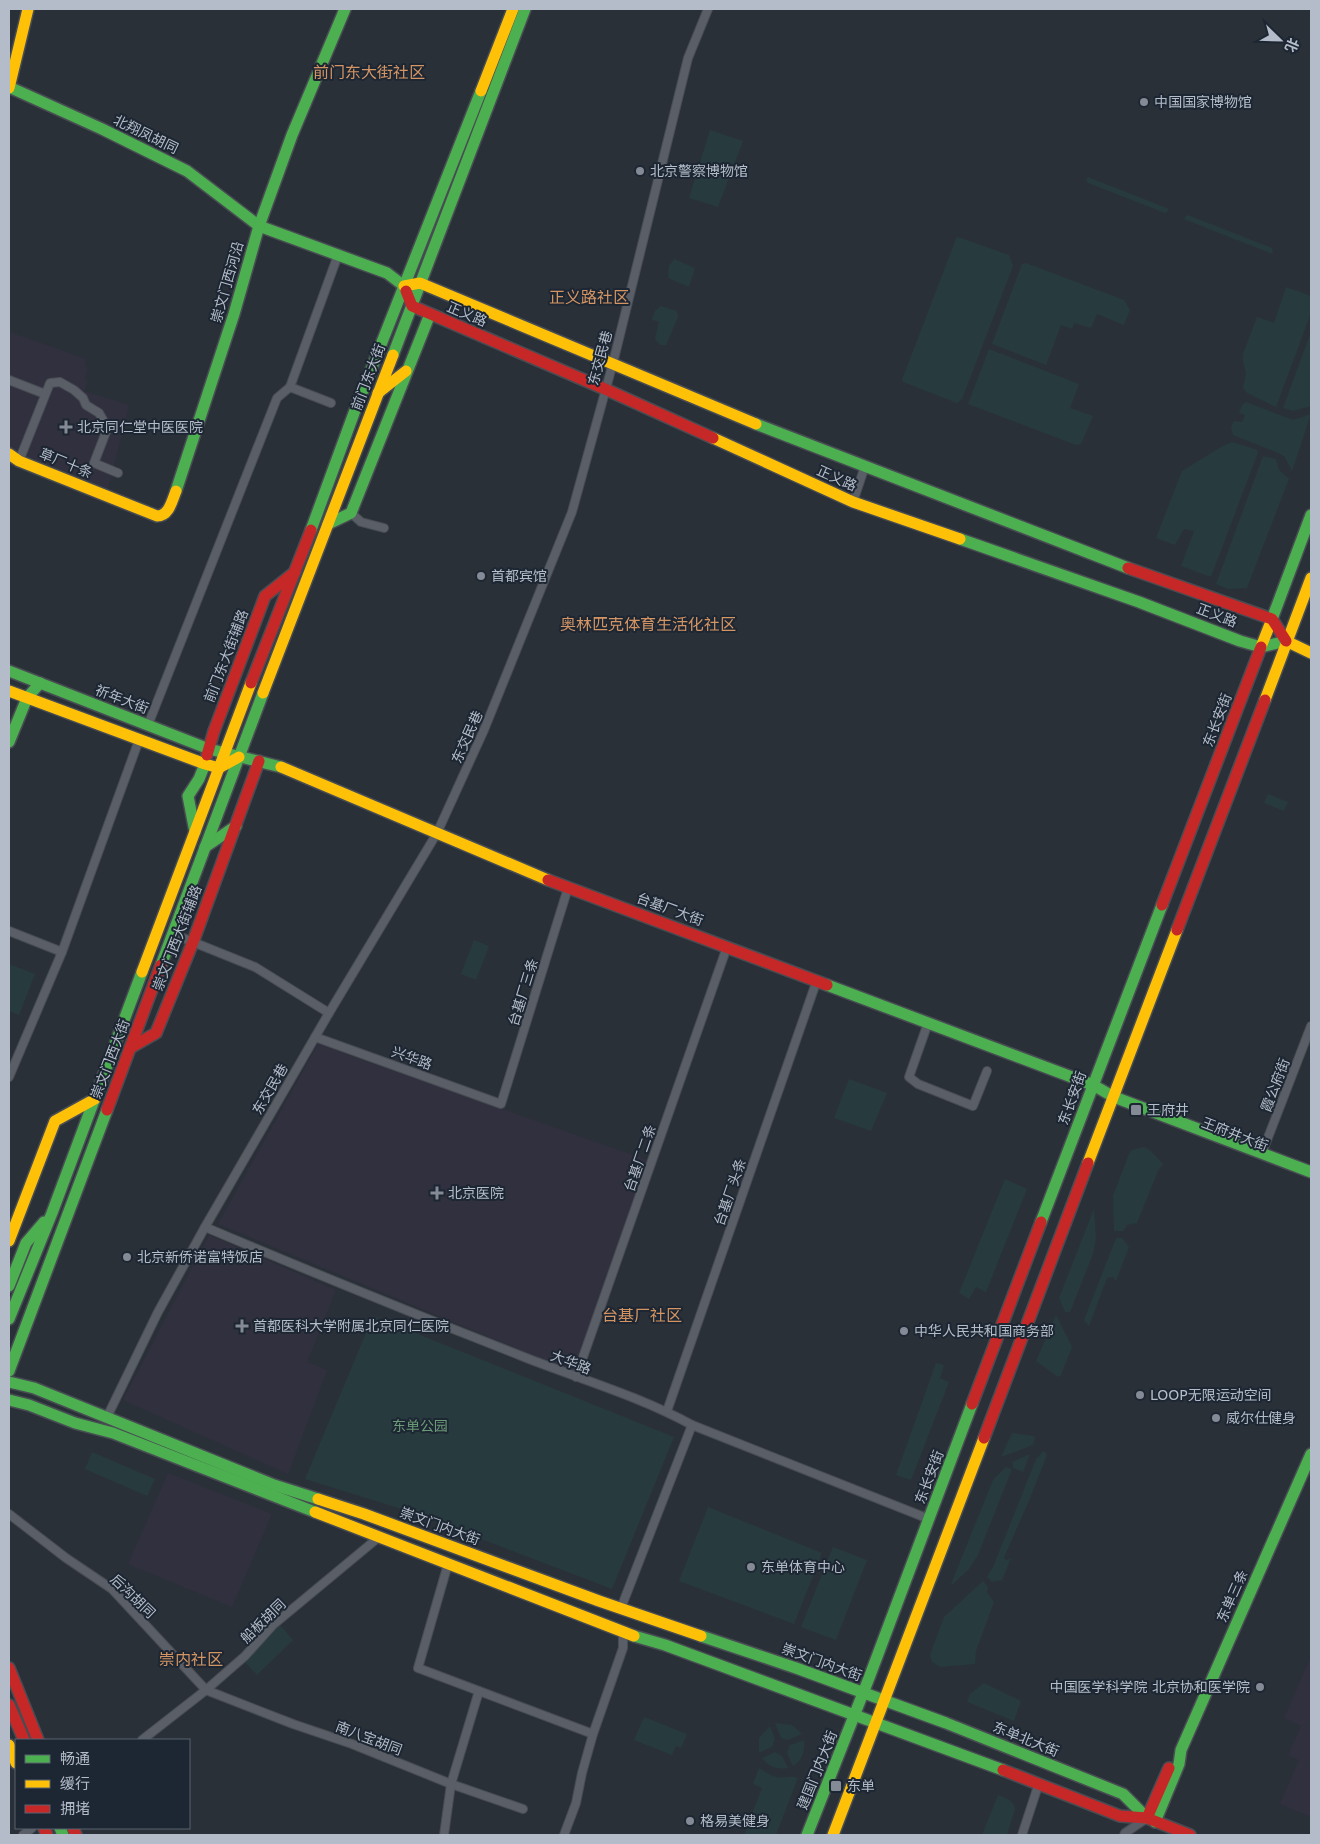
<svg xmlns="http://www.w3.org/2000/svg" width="1320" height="1844" font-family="'DejaVu Sans','Noto Sans SC',sans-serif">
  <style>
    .medical { fill: #31303e }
    .green { fill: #273a3e }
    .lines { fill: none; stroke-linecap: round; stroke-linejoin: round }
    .street-casing { stroke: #484c53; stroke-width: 10 }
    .fast-casing { stroke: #484c53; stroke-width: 14 }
    .slow-casing { stroke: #484c53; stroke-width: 14 }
    .jam-casing { stroke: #484c53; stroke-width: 14 }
    .street { stroke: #5a5e66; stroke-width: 8 }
    .fast { stroke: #4caf50; stroke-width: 11 }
    .slow { stroke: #ffc107; stroke-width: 11 }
    .jam { stroke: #c62828; stroke-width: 11 }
    .poi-dot { fill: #848b96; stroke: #1d2633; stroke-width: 2 }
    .labels { text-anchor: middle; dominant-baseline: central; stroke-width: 4; stroke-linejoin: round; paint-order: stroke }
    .poi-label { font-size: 14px; fill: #b4bcc9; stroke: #1d2633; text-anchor: start }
    .street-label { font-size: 14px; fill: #b4bcc9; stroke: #1d2633 }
    .park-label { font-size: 14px; fill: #6b9a76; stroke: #1d2633 }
    .quarter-label { font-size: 16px; fill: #d59563; stroke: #1d2633 }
  </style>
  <rect width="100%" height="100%" fill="#2a3038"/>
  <!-- medical -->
  <g class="medical">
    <path d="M10,332L86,359L85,366L88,368L85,379L88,381L84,391L129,405L108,489L9,449V335Z"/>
    <path d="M318,1044L650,1161L573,1372L218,1224Z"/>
    <path d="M209,1235L336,1290L307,1362L327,1370L288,1474L123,1400Z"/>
    <path d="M168,1473L272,1514L232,1607L128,1564Z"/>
    <path d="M1311,1656V1817L1280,1804L1299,1760L1288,1755L1301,1726L1284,1718Z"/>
  </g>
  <!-- green -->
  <g class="green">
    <path d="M710,130L743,141L718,207L689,198Z"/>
    <path d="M1088,177L1167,208L1169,210L1165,213L1088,183L1086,180Z"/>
    <path d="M1188,215L1272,248L1273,253H1270L1186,220L1184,218Z"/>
    <path d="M958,237L1009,255L1013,266L962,399L957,403L903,382L902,380L956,239Z"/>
    <path d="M674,259L695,268L689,287L668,278L669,266Z"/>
    <path d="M1026,263L1124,300L1130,310L1124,325L1097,314L1091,328L1074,323L1072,329L1061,325L1046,365L992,344L1022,264Z"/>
    <path d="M1286,287L1311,296V313L1276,407L1247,393L1243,388L1246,373L1243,361V354L1257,317L1274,323Z"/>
    <path d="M661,306L677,311L678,317L666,345H660L655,339L659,322L652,320L655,311Z"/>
    <path d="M1311,332V406L1293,411L1283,408Z"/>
    <path d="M989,349L1079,384L1070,408L1093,416L1081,444L1076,445L968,404Z"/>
    <path d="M1246,402L1293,420L1311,414L1292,471L1284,456L1276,452L1233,435L1231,427L1234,421L1242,422L1245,415L1239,413L1242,405Z"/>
    <path d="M1232,442L1258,450L1257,455L1211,577L1181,566L1194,531L1184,529L1175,545L1156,538L1182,471L1221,447Z"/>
    <path d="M1263,456L1276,459L1279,470L1289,479L1247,588L1228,589L1216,584Z"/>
    <path d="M1268,794L1288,802L1284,811L1264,803Z"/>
    <path d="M474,940L489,946L476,980L461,974Z"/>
    <path d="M9,964L35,974L19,1015L9,1011Z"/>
    <path d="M849,1079L887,1093L871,1131L834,1118Z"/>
    <path d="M1144,1147L1150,1150L1163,1164L1158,1171L1137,1223L1127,1225L1123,1231H1114L1113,1196L1129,1154L1132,1150Z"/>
    <path d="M1005,1179L1027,1189L986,1292L976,1287L969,1299L959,1293Z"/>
    <path d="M1094,1209L1096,1238L1093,1254L1070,1312H1065L1059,1298Z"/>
    <path d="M1116,1238H1122L1129,1247L1116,1281L1113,1277L1107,1278L1089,1326L1084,1320Z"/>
    <path d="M1056,1315L1072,1347L1061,1375L1058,1377L1036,1361Z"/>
    <path d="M373,1316L674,1437L612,1589L411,1512L305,1479Z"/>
    <path d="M936,1363L944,1365L940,1378L949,1382L911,1480L896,1475Z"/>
    <path d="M1012,1433L1033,1436L1035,1438L1033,1445L1001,1457Z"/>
    <path d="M92,1452L155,1479L147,1496L85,1469Z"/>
    <path d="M1042,1452H1045L1047,1455L1031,1496L1004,1558L1006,1560L1011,1558L1002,1580L992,1582L987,1577L993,1567L1036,1459Z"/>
    <path d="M1030,1454L1023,1472L1013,1468L1012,1462Z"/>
    <path d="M1006,1467L1012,1469L978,1555L969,1569L952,1585L951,1584L993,1480Z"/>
    <path d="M708,1507L822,1553L794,1624L679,1581Z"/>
    <path d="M833,1547L867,1560L836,1640L801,1627Z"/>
    <path d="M983,1581L988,1587L987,1592L994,1602L976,1651L975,1664L940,1667L932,1662L930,1655L944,1617Z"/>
    <path d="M280,1625L293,1640L257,1675L243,1660Z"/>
    <path d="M984,1683L1021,1701L1014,1721L967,1702L970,1694Z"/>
    <path d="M644,1717L687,1734L681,1748L676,1746L672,1755L634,1740Z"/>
    <path d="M775,1723L792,1725L802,1734L788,1740L781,1738Z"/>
    <path d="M770,1726L775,1739L773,1743V1746L759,1753V1738Z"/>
    <path d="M804,1740C805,1751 803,1760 793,1766L787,1753L790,1745Z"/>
    <path d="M775,1752L782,1756L788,1768C777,1770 768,1766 762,1758Z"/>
    <path d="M759,1768C767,1773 776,1779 786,1777C792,1777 793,1776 798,1778L776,1835H744L762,1788L753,1784Z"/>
    <path d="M998,1795C1005,1798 1014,1800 1015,1809L1007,1835H982Z"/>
  </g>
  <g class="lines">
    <defs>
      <g id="street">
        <path d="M9,380L45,394"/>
        <path d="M290,387L338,255"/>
        <path d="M19,461L50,383L60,382L74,390L83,398L86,405L99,413L103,420L106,432L94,463L118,473"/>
        <path d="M853,502L865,466"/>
        <path d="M351,513L361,522L384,528"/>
        <path d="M148,725L277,398L290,387L331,403"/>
        <path d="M9,931L62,952"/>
        <path d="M173,934L255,967L329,1013"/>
        <path d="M928,1023L909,1077L918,1084L973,1106L987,1071"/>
        <path d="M315,1037L501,1104L568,888"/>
        <path d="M9,1077L62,952L139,740"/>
        <path d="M1262,1153L1311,1026"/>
        <path d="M205,1227C311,1272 417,1315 524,1357C580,1379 639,1396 692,1425L929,1519"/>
        <path d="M576,1377L727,947"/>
        <path d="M667,1411L817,980"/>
        <path d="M107,1417L158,1312L205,1227L329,1013L437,833L484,730L572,512L613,363L688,58L708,9"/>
        <path d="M9,1514L66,1558L112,1589L206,1690L293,1724L352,1744L451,1784L523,1809"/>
        <path d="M448,1564L418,1668L593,1734"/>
        <path d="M621,1608L692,1425"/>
        <path d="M142,1740L206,1690L245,1656L273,1625L379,1537"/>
        <path d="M23,1835L32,1828"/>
        <path d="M444,1835L451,1784L479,1691"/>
        <path d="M564,1835L576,1803L582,1773L593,1734L623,1648V1633"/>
        <path d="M1022,1835L1039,1783"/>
        <path d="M1124,1835L1125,1833L1147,1818"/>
      </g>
      <g id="fast">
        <path d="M9,87L102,129L187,171L259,226L387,273L404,286L406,291"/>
        <path d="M393,355L525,9"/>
        <path d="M756,424L1128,568"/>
        <path d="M176,491L234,314L259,226L292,135L345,9"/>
        <path d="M328,524L351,513L430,314"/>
        <path d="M311,530L354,413L481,91"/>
        <path d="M960,539L1139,602L1240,641L1261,647L1286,641"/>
        <path d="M1272,619L1311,515"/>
        <path d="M9,671L209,749L281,767"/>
        <path d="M9,742L27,698L40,683"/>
        <path d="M195,832L188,796L199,779L205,764"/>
        <path d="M205,847L236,826"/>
        <path d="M161,965L263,693"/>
        <path d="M827,985L1093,1085L1114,1097L1311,1172"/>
        <path d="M1041,1222L1162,905"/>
        <path d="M9,1286L26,1243L44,1222"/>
        <path d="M9,1319L52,1213L142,972"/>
        <path d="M9,1371L107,1110"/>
        <path d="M9,1382L34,1388L274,1485L318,1499"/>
        <path d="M9,1400L29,1405L75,1423L113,1433L315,1512"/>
        <path d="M634,1636L665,1645L1003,1770"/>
        <path d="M701,1636L796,1668L946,1723L1123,1794L1147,1818"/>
        <path d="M1155,1822L1179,1764L1181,1750L1311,1454"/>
        <path d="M60,1828L63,1835"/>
        <path d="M807,1835L869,1678L972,1404"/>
      </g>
      <g id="slow">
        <path d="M9,88L28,9"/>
        <path d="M481,91L513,9"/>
        <path d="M404,286L420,283L756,424"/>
        <path d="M378,393L406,371"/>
        <path d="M713,438L853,502L960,539"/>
        <path d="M9,454L19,461L157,516C169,516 172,501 176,491"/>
        <path d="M1286,641L1311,653"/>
        <path d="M1261,647L1272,619"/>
        <path d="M9,691L205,764L219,768L239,757"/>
        <path d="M263,693L393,355"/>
        <path d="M1265,700L1311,578"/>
        <path d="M281,767L548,880"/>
        <path d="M142,972L251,683"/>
        <path d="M1088,1163L1177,930"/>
        <path d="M9,1241L55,1121L95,1099"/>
        <path d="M318,1499L364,1514L599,1601L701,1636"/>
        <path d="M315,1512L634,1636"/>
        <path d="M9,1745L16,1763"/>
        <path d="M833,1835L984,1438"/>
      </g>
      <g id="jam">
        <path d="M406,291L412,306L605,389L713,438"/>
        <path d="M1128,568L1272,619L1286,641"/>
        <path d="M251,683L311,530"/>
        <path d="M207,755L214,731L265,596L295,572"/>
        <path d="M548,880L827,985"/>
        <path d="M1162,905L1261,647"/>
        <path d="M1177,930L1265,700"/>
        <path d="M130,1048L156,1033L193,942L259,761"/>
        <path d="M107,1110L161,965"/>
        <path d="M972,1404L1041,1222"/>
        <path d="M984,1438L1088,1163"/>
        <path d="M9,1668L38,1740"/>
        <path d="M9,1705L24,1740"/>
        <path d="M1003,1770L1120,1816L1147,1818L1190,1835"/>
        <path d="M1147,1818L1169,1768"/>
        <path d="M44,1828L47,1835"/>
        <path d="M73,1828L76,1835"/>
      </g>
    </defs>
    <!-- street casing -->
    <use href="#street" class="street-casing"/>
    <!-- fast casing -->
    <use href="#fast" class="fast-casing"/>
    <!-- slow casing -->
    <use href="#slow" class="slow-casing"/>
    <!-- jam casing -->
    <use href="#jam" class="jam-casing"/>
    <!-- street -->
    <use href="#street" class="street"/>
    <!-- fast -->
    <use href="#fast" class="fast"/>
    <!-- slow -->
    <use href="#slow" class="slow"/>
    <!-- jam -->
    <use href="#jam" class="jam"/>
  </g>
  <!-- markers -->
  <g class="poi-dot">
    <circle cx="1144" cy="102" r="5"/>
    <circle cx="640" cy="171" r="5"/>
    <path d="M63.5 419.5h5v5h5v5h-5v5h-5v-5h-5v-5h5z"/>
    <circle cx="481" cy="576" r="5"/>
    <rect x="1130" y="1104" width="12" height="12" rx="2.5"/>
    <path d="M434.5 1185.5h5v5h5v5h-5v5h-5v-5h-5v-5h5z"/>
    <circle cx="127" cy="1257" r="5"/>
    <path d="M239.5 1318.5h5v5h5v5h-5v5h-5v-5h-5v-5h5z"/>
    <circle cx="904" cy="1331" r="5"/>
    <circle cx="1140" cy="1395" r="5"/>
    <circle cx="1216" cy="1418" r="5"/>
    <circle cx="751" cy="1567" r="5"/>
    <circle cx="1260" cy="1687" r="5"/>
    <rect x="830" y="1780" width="12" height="12" rx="2.5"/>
    <circle cx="690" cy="1821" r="5"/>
  </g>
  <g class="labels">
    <!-- poi labels -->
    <g class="poi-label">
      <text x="1154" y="102">中国国家博物馆</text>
      <text x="650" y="171">北京警察博物馆</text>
      <text x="77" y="427">北京同仁堂中医医院</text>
      <text x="491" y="576">首都宾馆</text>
      <text x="1147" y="1110">王府井</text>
      <text x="448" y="1193">北京医院</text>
      <text x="137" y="1257">北京新侨诺富特饭店</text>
      <text x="253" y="1326">首都医科大学附属北京同仁医院</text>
      <text x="914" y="1331">中华人民共和国商务部</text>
      <text x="1150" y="1395">LOOP无限运动空间</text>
      <text x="1226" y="1418">威尔仕健身</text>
      <text x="761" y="1567">东单体育中心</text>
      <text x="1250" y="1687" text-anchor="end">中国医学科学院 北京协和医学院</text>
      <text x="847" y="1786">东单</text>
      <text x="700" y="1821">格易美健身</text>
    </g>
    <!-- street labels -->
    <g class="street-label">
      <text transform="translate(146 134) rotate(26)">北翔凤胡同</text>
      <text transform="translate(227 282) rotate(-74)">崇文门西河沿</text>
      <text transform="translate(467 314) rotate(23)">正义路</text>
      <text transform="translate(600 358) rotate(-75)">东交民巷</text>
      <text transform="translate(368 377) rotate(-69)">前门东大街</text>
      <text transform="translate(66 463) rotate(22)">草厂十条</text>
      <text transform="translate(837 478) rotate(24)">正义路</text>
      <text transform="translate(1217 615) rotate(21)">正义路</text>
      <text transform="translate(226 656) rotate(-69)">前门东大街辅路</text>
      <text transform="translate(122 699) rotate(21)">祈年大街</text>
      <text transform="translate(1217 720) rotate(-69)">东长安街</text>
      <text transform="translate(467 737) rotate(-66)">东交民巷</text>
      <text transform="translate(670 909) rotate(20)">台基厂大街</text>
      <text transform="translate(177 938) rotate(-69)">崇文门西大街辅路</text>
      <text transform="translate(523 992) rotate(-73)">台基厂三条</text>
      <text transform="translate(412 1058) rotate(20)">兴华路</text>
      <text transform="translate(110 1059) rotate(-69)">崇文门西大街</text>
      <text transform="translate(1275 1085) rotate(-69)">霞公府街</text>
      <text transform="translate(270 1089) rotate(-60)">东交民巷</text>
      <text transform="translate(1072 1098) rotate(-70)">东长安街</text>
      <text transform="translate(1235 1134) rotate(21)">王府井大街</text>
      <text transform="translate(640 1158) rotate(-71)">台基厂二条</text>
      <text transform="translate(730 1192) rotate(-71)">台基厂头条</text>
      <text transform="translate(571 1362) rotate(21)">大华路</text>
      <text transform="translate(929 1477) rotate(-69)">东长安街</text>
      <text transform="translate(440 1526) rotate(20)">崇文门内大街</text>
      <text transform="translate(133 1596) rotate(44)">后沟胡同</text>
      <text transform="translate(1232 1596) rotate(-66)">东单三条</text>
      <text transform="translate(263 1621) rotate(-44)">船板胡同</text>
      <text transform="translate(822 1662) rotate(20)">崇文门内大街</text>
      <text transform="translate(369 1738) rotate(21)">南八宝胡同</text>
      <text transform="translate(1026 1739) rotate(22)">东单北大街</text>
      <text transform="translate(817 1770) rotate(-68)">建国门内大街</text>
    </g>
    <!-- park labels -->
    <g class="park-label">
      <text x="420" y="1426">东单公园</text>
    </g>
    <!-- quarter labels -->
    <g class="quarter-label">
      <text x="369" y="72">前门东大街社区</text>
      <text x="589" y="297">正义路社区</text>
      <text x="648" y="624">奥林匹克体育生活化社区</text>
      <text x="642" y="1315">台基厂社区</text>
      <text x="191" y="1659">崇内社区</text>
    </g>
  </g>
  <!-- border -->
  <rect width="1320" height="1844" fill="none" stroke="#b4bcc9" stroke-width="20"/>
  <!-- legend -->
  <rect x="15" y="1739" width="175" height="90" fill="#1d2633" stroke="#59626f"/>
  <rect x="25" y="1755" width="25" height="8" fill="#4caf50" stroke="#59626f"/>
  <text x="60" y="1764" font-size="15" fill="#b4bcc9">畅通</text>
  <rect x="25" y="1780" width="25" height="8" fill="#ffc107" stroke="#59626f"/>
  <text x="60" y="1789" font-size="15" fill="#b4bcc9">缓行</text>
  <rect x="25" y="1805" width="25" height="8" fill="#c62828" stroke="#59626f"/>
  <text x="60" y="1814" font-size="15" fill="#b4bcc9">拥堵</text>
  <!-- north arrow -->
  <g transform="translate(1280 40) rotate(113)" stroke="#1d2633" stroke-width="4" paint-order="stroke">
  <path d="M0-4L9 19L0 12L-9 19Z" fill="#b4bcc9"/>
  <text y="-8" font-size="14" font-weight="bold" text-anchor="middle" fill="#b4bcc9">北</text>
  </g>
</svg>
